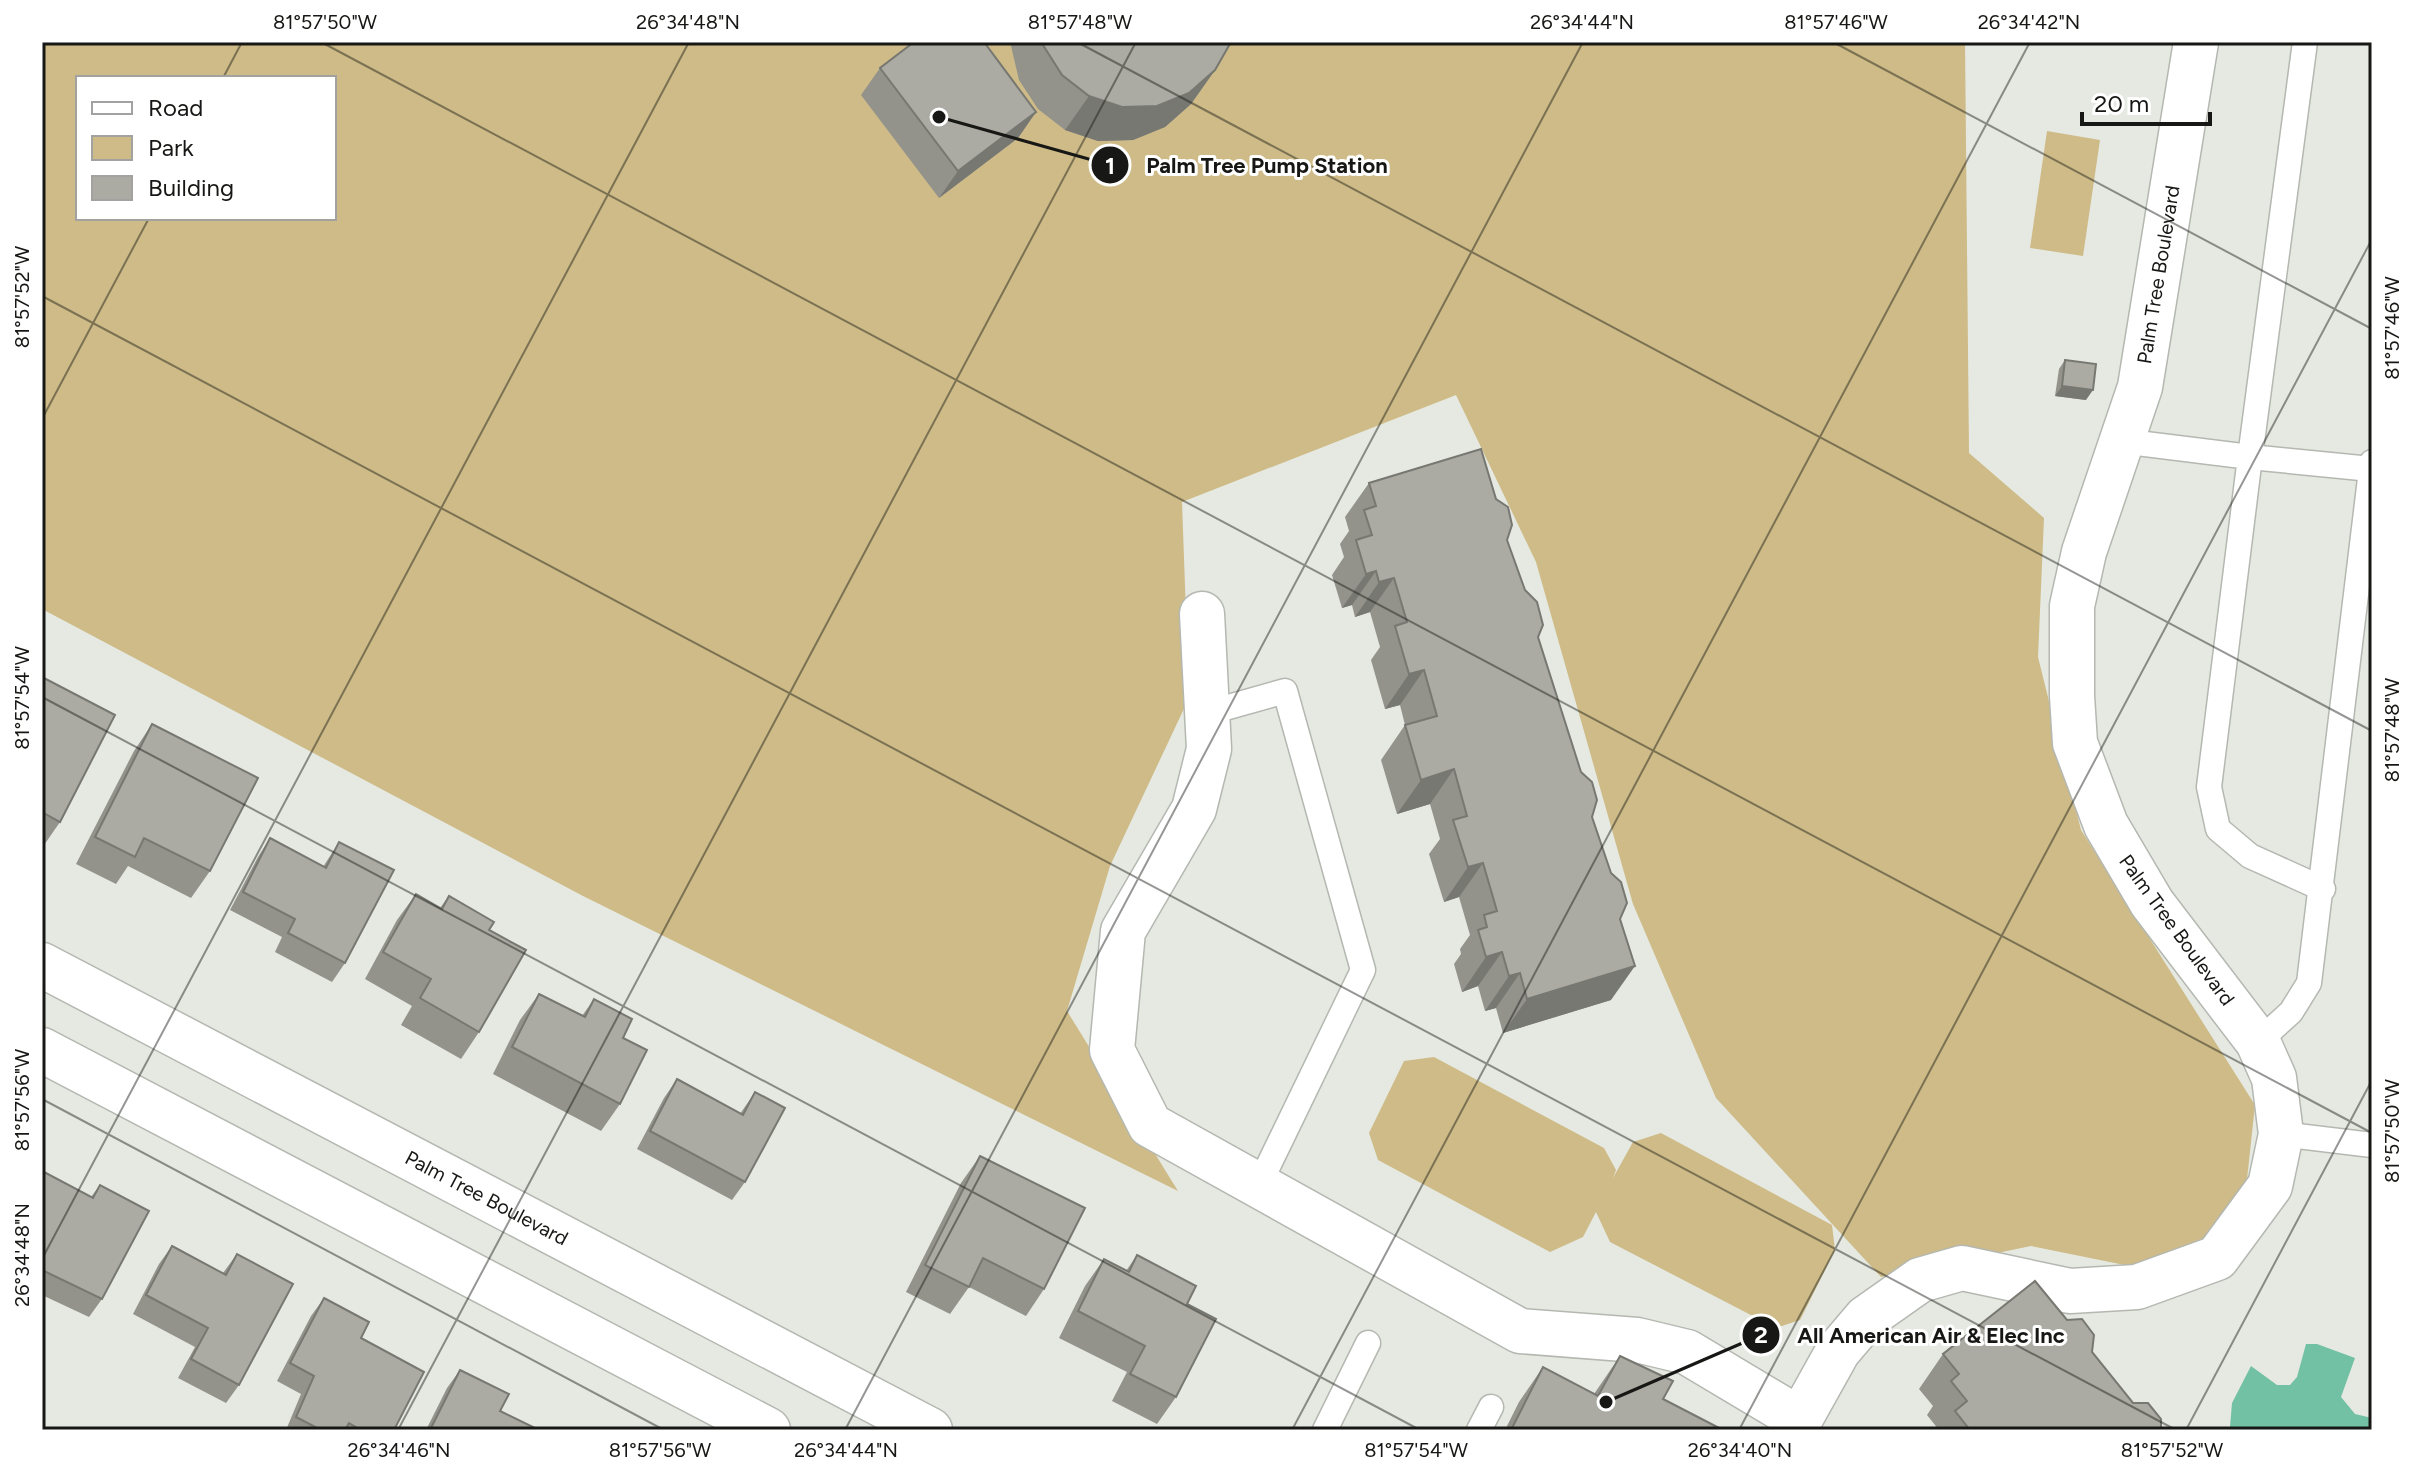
<svg xmlns="http://www.w3.org/2000/svg" width="2414" height="1472" font-family="Figtree,sans-serif">
  <style>
    .green { fill: #cebb87; fill-rule: evenodd }
    .water { fill: #72c1a4 }
    .lines { fill: none; stroke-linecap: round; stroke-linejoin: round }
    .lane-casing { stroke: #b4b8b1; stroke-width: 27 }
    .street-casing { stroke: #b4b8b1; stroke-width: 47 }
    .secondary-casing { stroke: #b4b8b1; stroke-width: 47 }
    .lane { stroke: #fff; stroke-width: 24 }
    .street { stroke: #fff; stroke-width: 44 }
    .secondary { stroke: #fff; stroke-width: 44 }
    .wall { fill: #93938c }
    .shaded-wall { fill: #787872 }
    .building { fill: #ababa3; stroke: #787872; stroke-width: 2 }
    .ticks { fill: none; stroke: #171815; stroke-width: 2; stroke-opacity: 0.45 }
    .labels { text-anchor: middle; dominant-baseline: central; stroke-width: 6; stroke-linejoin: round; paint-order: stroke }
    .street-label { font-size: 20px; fill: #171815; stroke: #fff }
    .leader { fill: none; stroke: #171815; stroke-width: 3 }
    .callout-dot { fill: #171815; stroke: #fff; stroke-width: 3 }
    .mark-label { font-size: 24px; text-anchor: middle; font-weight: bold; fill: #fff }
    .callout-label { font-size: 22px; text-anchor: middle; font-weight: bold; fill: #171815; stroke: #fff; stroke-width: 6; stroke-linejoin: round; paint-order: stroke }
    .neatline { fill: none; stroke: #171815; stroke-width: 3 }
    .ticks-label { font-size: 20px; text-anchor: middle; fill: #171815 }
  </style>
  <rect width="100%" height="100%" fill="#e5e9e1"/>
  <!-- green -->
  <g class="green">
    <path d="M42,42H1965L1969,453L2044,518L2038,657L2081,830L2255,1105L2244,1207L2159,1272L2031,1246L1881,1277L1716,1098L1633,904L1536,562L1456,395L1182,502L1189,698L1110,866L1067,1011L1178,1191L583,896L42,609ZM78,78H334V218H78Z"/>
    <path d="M2047,131L2100,140L2083,256L2030,248Z"/>
    <path d="M1434,1057L1604,1148L1616,1170L1613,1178L1633,1142L1661,1133L1832,1225L1835,1250L1800,1320L1776,1328L1610,1242L1596,1212L1583,1237L1550,1252L1378,1160L1369,1133L1404,1061Z"/>
  </g>
  <!-- water -->
  <path class="water" d="M2306,1344H2317L2355,1358L2341,1397L2355,1414L2372,1418V1430L2230,1427L2232,1403L2251,1366L2277,1385H2290L2297,1377Z"/>
  <g class="lines">
    <defs>
      <g id="lane">
        <path d="M2305,42L2250,457L2371,469"/>
        <path d="M2121,441L2250,457L2209,787L2218,829L2250,856L2323,889"/>
        <path d="M1207,713L1285,691L1363,970L1259,1185"/>
        <path d="M2258,1042L2291,1012L2309,983L2372,462"/>
        <path d="M2281,1134L2372,1145"/>
        <path d="M1325,1430L1368,1343"/>
        <path d="M1479,1430L1491,1407"/>
      </g>
      <g id="street">
        <path d="M1202,614L1209,749L1194,809L1123,931L1112,1050L1150,1125L1520,1331L1637,1340L1687,1352L1799,1419"/>
        <path id="s1" d="M1794,1430L1838,1351L1866,1318L1920,1280L1962,1268L2070,1291L2137,1287L2217,1258L2270,1186L2281,1134L2274,1078L2258,1042L2152,903L2106,825L2075,743L2072,696V606L2084,552L2140,387L2196,42"/>
      </g>
      <g id="secondary">
        <path id="s2" d="M42,965L930,1430"/>
        <path d="M42,1050L768,1430"/>
      </g>
    </defs>
    <!-- lane casing -->
    <use href="#lane" class="lane-casing"/>
    <!-- street casing -->
    <use href="#street" class="street-casing"/>
    <!-- secondary casing -->
    <use href="#secondary" class="secondary-casing"/>
    <!-- lane -->
    <use href="#lane" class="lane"/>
    <!-- street -->
    <use href="#street" class="street"/>
    <!-- secondary -->
    <use href="#secondary" class="secondary"/>
  </g>
  <!-- wall -->
  <g class="wall">
    <path d="M1012,42H1231L1215,70L1191,104L1165,127L1133,140L1098,141L1065,130L1038,109L1019,80L1011,46Z"/>
    <path d="M880,68L1036,112L1018,138L939,198L861,95Z"/>
    <path d="M2065,360L2086,400L2055,396L2059,369Z"/>
    <path d="M1369,483L1507,540L1538,637L1620,919L1611,1000L1503,1033L1496,1008L1485,1011L1478,986L1462,992L1454,964L1461,954L1460,949L1470,935L1459,897L1444,902L1429,854L1440,839L1430,804L1397,814L1381,760L1405,725L1400,705L1385,709L1371,660L1380,647L1370,612L1355,617L1352,605L1342,608L1332,575L1344,557L1340,544L1349,531L1345,517Z"/>
    <path d="M42,677L60,822L42,848Z"/>
    <path d="M152,724L210,871L191,898L128,866L116,884L76,864L134,751Z"/>
    <path d="M270,838L323,867L339,842L345,963L332,982L275,952L282,937L230,910L258,857Z"/>
    <path d="M416,894L440,908L449,896L489,930L479,1032L461,1059L401,1025L412,1006L365,979L397,920Z"/>
    <path d="M539,994L582,1016L594,999L623,1038L620,1104L601,1131L493,1074L520,1020Z"/>
    <path d="M677,1079L740,1114L755,1092L745,1182L732,1200L637,1149L664,1098Z"/>
    <path d="M980,1156L1044,1289L1026,1316L969,1287L950,1314L906,1292L961,1183Z"/>
    <path d="M42,1175L91,1197L100,1185L102,1299L89,1317L42,1295Z"/>
    <path d="M172,1246L223,1273L237,1254L239,1385L226,1403L178,1378L195,1347L133,1314L159,1264Z"/>
    <path d="M1137,1255L1187,1304L1176,1397L1157,1424L1112,1401L1127,1372L1059,1338L1085,1286L1104,1259L1126,1271Z"/>
    <path d="M324,1298L361,1338L394,1430H286L301,1394L277,1381L311,1316Z"/>
    <path d="M2092,1352L2133,1403L2161,1430H1939L1927,1415L1933,1406L1919,1389L1943,1354Z"/>
    <path d="M1620,1356L1663,1399L1723,1430H1505L1519,1402L1543,1367L1594,1394Z"/>
    <path d="M460,1370L500,1411L539,1430H426L447,1388Z"/>
  </g>
  <!-- shaded-wall -->
  <g class="shaded-wall">
    <path d="M1215,70L1191,104L1165,127L1133,140L1098,141L1065,130L1089,96Z"/>
    <path d="M1036,112L1018,138L939,198L958,171Z"/>
    <path d="M2062,386L2093,390L2086,400L2055,396Z"/>
    <path d="M1376,571L1352,605L1342,608L1366,574Z"/>
    <path d="M1394,578L1370,612L1355,617L1379,582Z"/>
    <path d="M1424,670L1400,705L1385,709L1409,674Z"/>
    <path d="M1454,769L1430,804L1397,814L1421,780Z"/>
    <path d="M1483,863L1459,897L1444,902L1468,867Z"/>
    <path d="M1502,952L1478,986L1462,992L1486,957Z"/>
    <path d="M1635,966L1611,1000L1503,1033L1527,999Z"/>
    <path d="M1520,973L1496,1008L1485,1011L1509,976Z"/>
  </g>
  <!-- building -->
  <g class="building">
    <path d="M914,42H984L1036,112L958,171L880,68Z"/>
    <path d="M1042,42H1231L1215,70L1189,93L1157,106L1122,107L1089,96L1062,75L1043,45Z"/>
    <path d="M2065,360L2096,364L2093,390L2062,386Z"/>
    <path d="M1481,449L1496,499L1508,507L1512,525L1507,540L1525,590L1537,602L1543,625L1538,637L1581,772L1592,782L1597,800L1592,817L1611,873L1621,882L1627,903L1620,919L1635,966L1527,999L1520,973L1509,976L1502,952L1486,957L1478,930L1487,927L1484,915L1497,911L1483,863L1468,867L1453,820L1467,816L1454,769L1421,780L1405,725L1437,716L1424,670L1409,674L1395,626L1407,622L1394,578L1379,582L1376,571L1366,574L1356,540L1372,535L1364,510L1376,506L1369,483Z"/>
    <path d="M42,677L115,715L60,822L42,812Z"/>
    <path d="M152,724L258,778L210,871L144,838L135,857L95,837Z"/>
    <path d="M270,838L326,868L339,842L394,870L345,963L288,933L295,919L243,892Z"/>
    <path d="M416,894L442,909L449,896L494,922L489,930L526,950L479,1032L420,998L431,979L383,952Z"/>
    <path d="M539,994L585,1017L594,999L632,1019L623,1038L647,1050L620,1104L512,1047Z"/>
    <path d="M677,1079L743,1115L755,1092L785,1108L745,1182L650,1131Z"/>
    <path d="M980,1156L1085,1208L1044,1289L983,1258L969,1287L925,1265Z"/>
    <path d="M44,1172L93,1198L100,1185L149,1211L102,1299L42,1270V1176Z"/>
    <path d="M172,1246L226,1275L237,1254L293,1284L239,1385L191,1359L208,1328L146,1295Z"/>
    <path d="M1137,1255L1196,1286L1187,1304L1216,1319L1176,1397L1130,1374L1145,1346L1078,1311L1104,1259L1129,1272Z"/>
    <path d="M2035,1281L2067,1320L2082,1319L2094,1335L2092,1352L2133,1403H2148L2161,1419V1430H1970L1955,1411L1967,1401L1951,1381L1959,1374L1943,1354Z"/>
    <path d="M324,1298L369,1322L361,1338L424,1372L394,1430H361L349,1423L345,1430H321L296,1417L314,1376L290,1363Z"/>
    <path d="M1620,1356L1673,1381L1663,1399L1723,1430H1511L1543,1367L1598,1396Z"/>
    <path d="M460,1370L509,1394L500,1411L539,1430H430Z"/>
  </g>
  <!-- ticks -->
  <path class="ticks" d="M321,42L2372,1133M1077,42L2372,731M1833,42L2372,329M223,78L242,42M42,296L2176,1430M42,419L149,218M42,697L1420,1430M42,1099L664,1430M42,1259L689,42M398,1430L1136,42M845,1430L1583,42M1292,1430L2030,42M1739,1430L2372,239M2186,1430L2372,1080"/>
  <g class="labels">
    <!-- street labels -->
    <g class="street-label">
      <text stroke="none"><textPath href="#s1" startOffset="1578">Palm Tree Boulevard</textPath></text>
      <text transform="translate(2177 930) rotate(54)">Palm Tree Boulevard</text>
      <text stroke="none"><textPath href="#s2" startOffset="502">Palm Tree Boulevard</textPath></text>
    </g>
  </g>
  <!-- callouts -->
  <path class="leader" d="M939 117L1110 165M1606 1402L1761 1335"/>
  <g class="callout-dot">
    <circle cx="939" cy="117" r="8"/>
    <circle cx="1606" cy="1402" r="8"/>
    <circle cx="1110" cy="165" r="20"/>
    <circle cx="1761" cy="1335" r="20"/>
  </g>
  <g class="mark-label">
    <text x="1110" y="174">1</text>
    <text x="1761" y="1343">2</text>
  </g>
  <g class="callout-label">
    <text x="1267" y="173">Palm Tree Pump Station</text>
    <text x="1931" y="1343">All American Air &amp; Elec Inc</text>
  </g>
  <!-- border -->
  <rect width="2414" height="1472" fill="none" stroke="#ffffff" stroke-width="88"/>
  <!-- legend -->
  <rect x="76" y="76" width="260" height="144" fill="#ffffff" stroke="#a2a3a1" stroke-width="2"/>
  <rect x="92" y="102" width="40" height="12" fill="#ffffff" stroke="#a2a3a1" stroke-width="2"/>
  <text x="148" y="116" font-size="24" fill="#171815">Road</text>
  <rect x="92" y="136" width="40" height="24" fill="#cebb87" stroke="#a2a3a1" stroke-width="2"/>
  <text x="148" y="156" font-size="24" fill="#171815">Park</text>
  <rect x="92" y="176" width="40" height="24" fill="#ababa3" stroke="#a2a3a1" stroke-width="2"/>
  <text x="148" y="196" font-size="24" fill="#171815">Building</text>
  <!-- scale -->
  <path d="M2082 112v12h128v-12" fill="none" stroke="#171815" stroke-width="4"/>
  <text x="2094" y="112" font-size="24" fill="#171815" stroke="#ffffff" stroke-width="6" paint-order="stroke">20 m</text>
  <rect x="44" y="44" width="2326" height="1384" class="neatline"/>
  <g class="ticks-label">
    <text x="325" y="29">81°57'50"W</text>
    <text x="688" y="29">26°34'48"N</text>
    <text x="1080" y="29">81°57'48"W</text>
    <text x="1582" y="29">26°34'44"N</text>
    <text x="1836" y="29">81°57'46"W</text>
    <text x="2029" y="29">26°34'42"N</text>
    <text transform="translate(22 297) rotate(-90)" y="7">81°57'52"W</text>
    <text transform="translate(2392 328) rotate(-90)" y="7">81°57'46"W</text>
    <text transform="translate(22 698) rotate(-90)" y="7">81°57'54"W</text>
    <text transform="translate(2392 730) rotate(-90)" y="7">81°57'48"W</text>
    <text transform="translate(22 1100) rotate(-90)" y="7">81°57'56"W</text>
    <text transform="translate(2392 1131) rotate(-90)" y="7">81°57'50"W</text>
    <text transform="translate(22 1255) rotate(-90)" y="7">26°34'48"N</text>
    <text x="399" y="1457">26°34'46"N</text>
    <text x="660" y="1457">81°57'56"W</text>
    <text x="846" y="1457">26°34'44"N</text>
    <text x="1416" y="1457">81°57'54"W</text>
    <text x="1740" y="1457">26°34'40"N</text>
    <text x="2172" y="1457">81°57'52"W</text>
  </g>
</svg>
